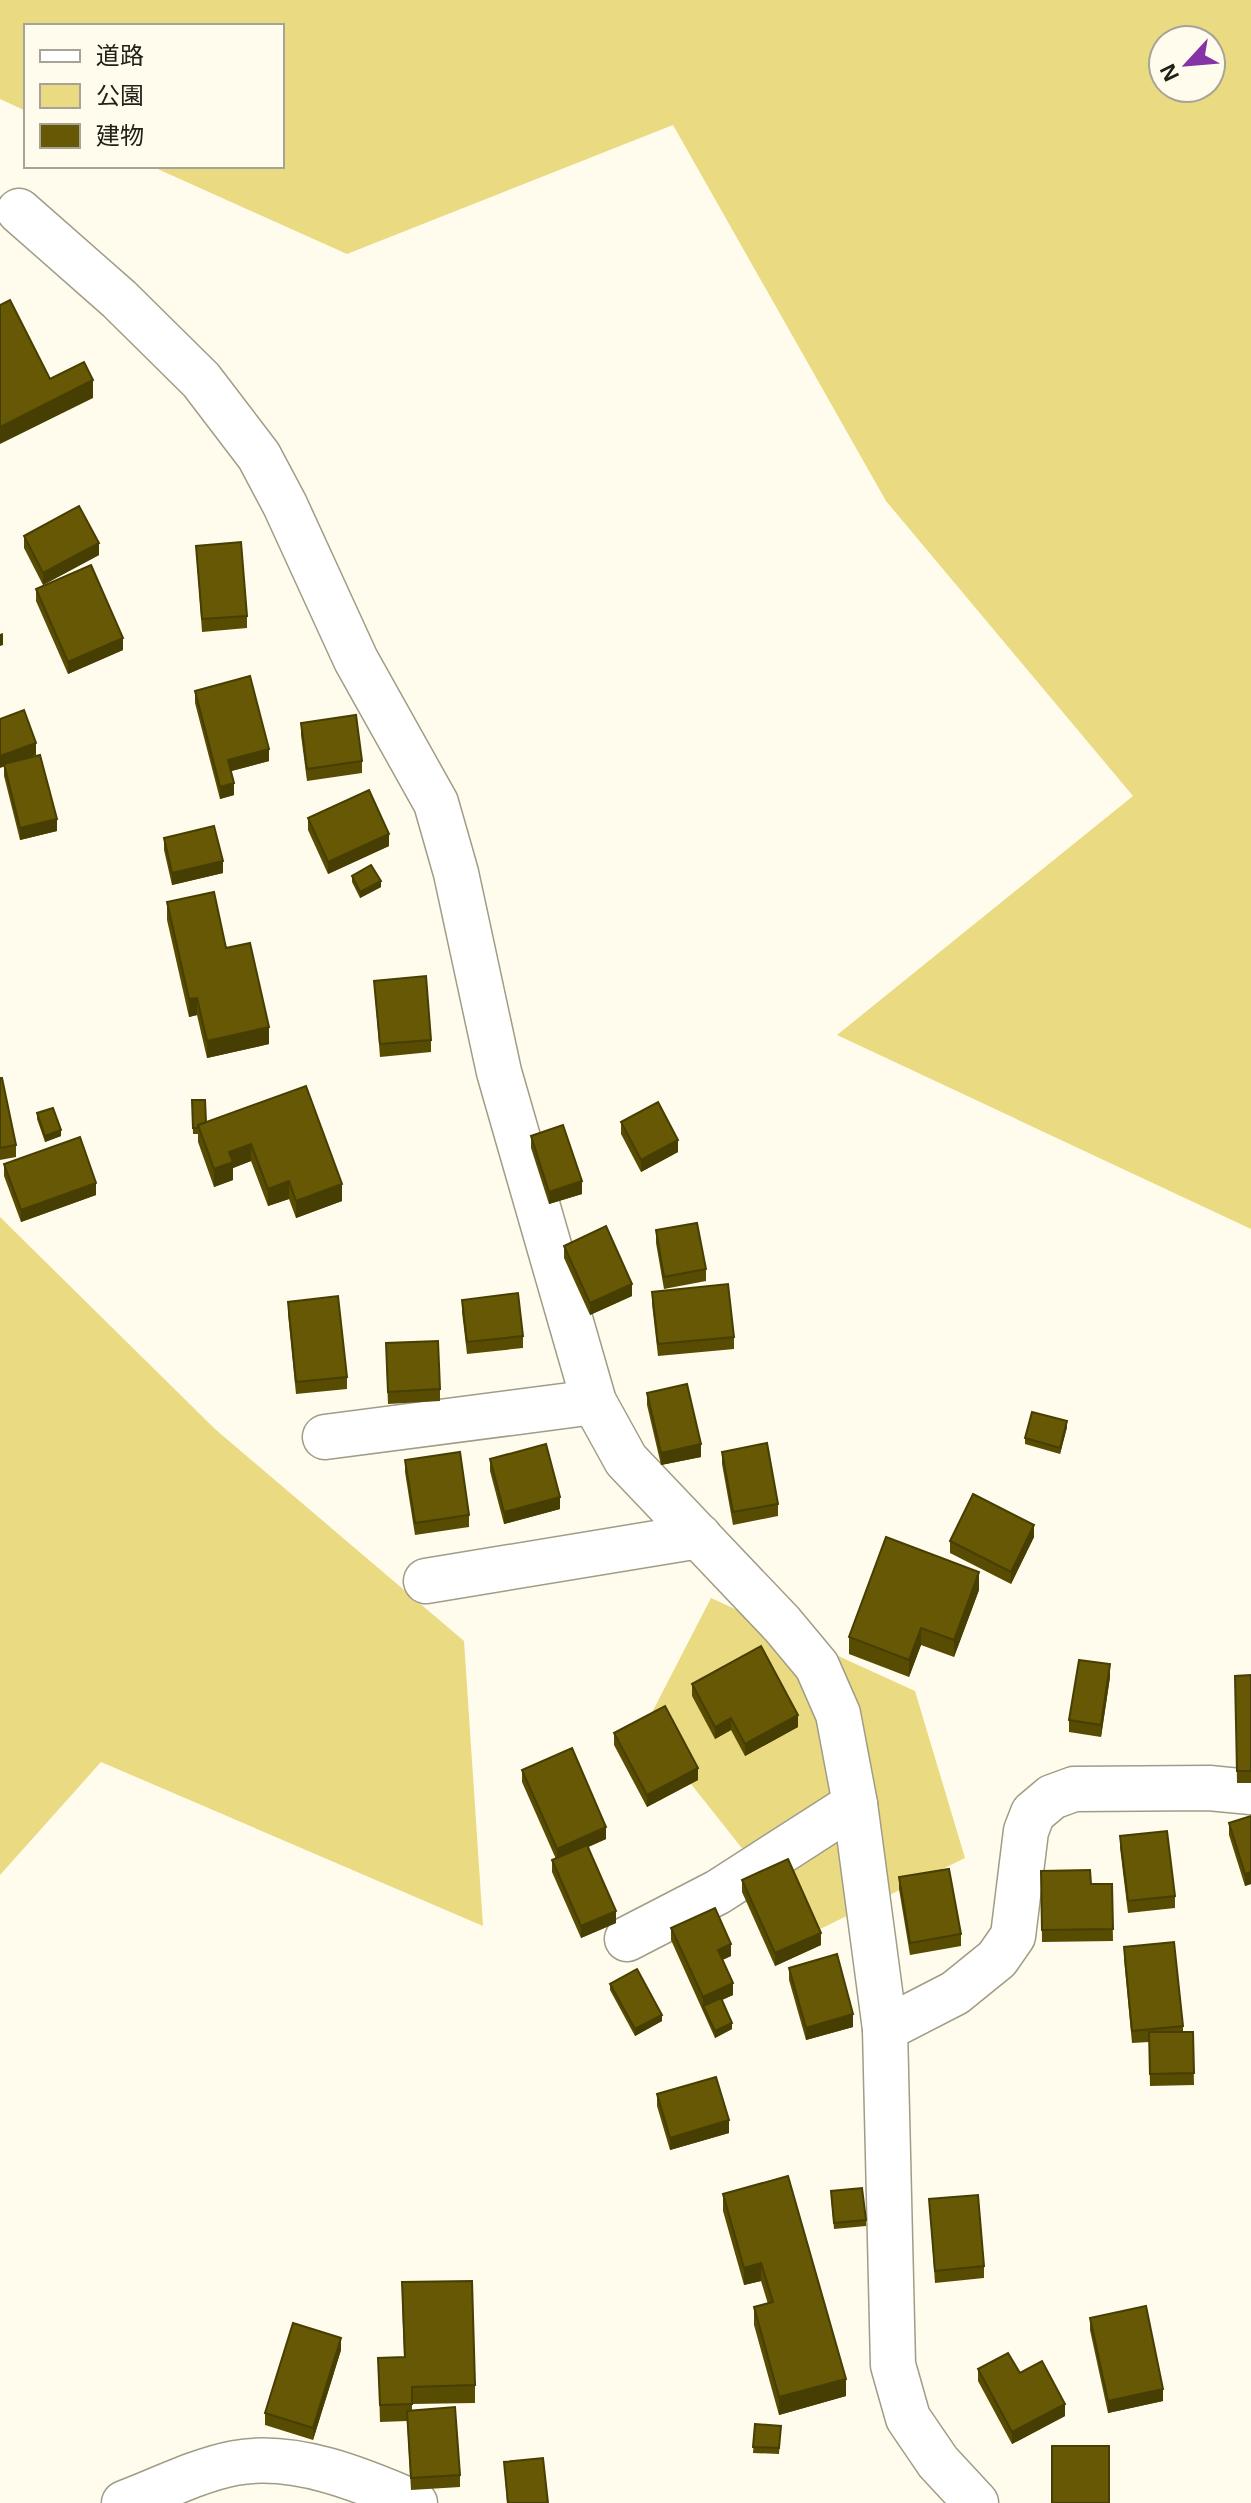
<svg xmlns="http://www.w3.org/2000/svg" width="1251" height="2503" font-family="Arial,'Noto Sans JP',sans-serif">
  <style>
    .green { fill: #eada82; fill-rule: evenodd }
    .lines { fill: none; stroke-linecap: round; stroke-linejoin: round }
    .minor-casing { stroke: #a09c85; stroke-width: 47 }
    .minor { stroke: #fff; stroke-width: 44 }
    .wall { fill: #584c03 }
    .shaded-wall { fill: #473e03 }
    .building { fill: #665804; stroke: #473e03; stroke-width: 2 }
  </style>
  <rect width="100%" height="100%" fill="#fffced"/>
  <!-- green -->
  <g class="green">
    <path d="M0,0H1251V1229L837,1035L1133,796L886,501L673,125L347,254L151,166H282V26H26V111L0,99ZM1163,40H1211V88H1163Z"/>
    <path d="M0,1217L215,1429L464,1641L483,1926L101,1762L0,1875Z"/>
    <path d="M711,1598L915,1691L965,1858L810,1934L645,1726Z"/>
  </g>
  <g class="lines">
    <defs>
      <g id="minor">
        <path d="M19,211L119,299L201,380L259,456L285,505L356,660L436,803L456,873L499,1072L594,1402L626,1460L782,1624L817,1666L838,1714L855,1804L885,2029L893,2365L908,2418L938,2462L976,2503"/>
        <path d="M325,1437L594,1402"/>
        <path d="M426,1581L699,1536"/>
        <path d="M627,1939L718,1892L855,1804"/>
        <path d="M885,2029L955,1993L997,1959L1013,1936L1026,1831L1033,1813L1052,1797L1074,1789L1209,1788L1251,1792"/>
        <path d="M124,2503C159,2490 198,2470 235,2463C295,2452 362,2480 415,2503"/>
      </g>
    </defs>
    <!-- minor casing -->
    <use href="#minor" class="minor-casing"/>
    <!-- minor -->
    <use href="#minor" class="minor"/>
  </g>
  <!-- wall -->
  <g class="wall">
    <path d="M24,536L99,555L43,585L24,548Z"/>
    <path d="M196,546L247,616V628L202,632Z"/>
    <path d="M36,589L123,650L68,674L36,601Z"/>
    <path d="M195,691L269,761L231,771L234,795L220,799L195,703Z"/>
    <path d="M301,723L362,761V773L307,781L301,735Z"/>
    <path d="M36,755L27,758L57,831L20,840L4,776V766Z"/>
    <path d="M308,818L389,846L328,874L308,830Z"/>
    <path d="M164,838L223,873L172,885L164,850Z"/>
    <path d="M352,876L381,887L360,898L352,882Z"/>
    <path d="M167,902L226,948L269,1044L207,1058L197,1015L189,1017L167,920Z"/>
    <path d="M374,981L431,1040V1052L380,1057Z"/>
    <path d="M0,1078L16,1145V1157L0,1160Z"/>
    <path d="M306,1086L342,1201L296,1218L289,1199L268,1206L251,1161L233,1168V1180L214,1187L198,1142V1134H193L192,1100L206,1122Z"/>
    <path d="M37,1113L61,1136L45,1142L37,1119Z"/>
    <path d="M621,1122L678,1152L641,1172L621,1134Z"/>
    <path d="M531,1136L582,1194L549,1204L531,1148Z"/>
    <path d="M4,1164L96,1195L21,1222L4,1176Z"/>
    <path d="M656,1230L706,1269V1281L664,1289L656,1243Z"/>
    <path d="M564,1246L632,1296L590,1315L564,1258Z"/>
    <path d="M652,1292L734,1337V1349L658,1356L652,1304Z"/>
    <path d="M462,1300L523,1336V1348L467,1354L462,1312Z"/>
    <path d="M288,1302L347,1377V1389L296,1394L288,1314Z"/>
    <path d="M386,1356L440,1389V1401L388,1404Z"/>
    <path d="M647,1393L701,1457L661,1465L647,1405Z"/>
    <path d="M1067,1427L1060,1454L1025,1444V1438Z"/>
    <path d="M722,1452L778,1504V1516L733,1525L722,1464Z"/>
    <path d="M490,1459L560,1509L504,1524L490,1471Z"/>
    <path d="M405,1460L469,1515V1527L415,1535L405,1472Z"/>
    <path d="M1034,1537L1011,1584L950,1553V1541Z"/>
    <path d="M979,1590L954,1657L921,1645L909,1677L849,1654V1637Z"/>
    <path d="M1251,1675V1783H1237L1235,1676Z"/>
    <path d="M1110,1677L1101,1737L1069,1732V1720Z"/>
    <path d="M692,1684L798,1727L745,1756L731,1730L715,1739L692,1696Z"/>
    <path d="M614,1733L698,1780L647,1807L614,1745Z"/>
    <path d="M522,1770L606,1839L588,1847L616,1923L581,1938L552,1872V1860L556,1859L522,1782Z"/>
    <path d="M1251,1816V1884L1245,1886L1229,1835V1823Z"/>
    <path d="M1120,1836L1175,1896V1908L1128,1913L1120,1848Z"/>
    <path d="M1041,1871L1091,1884H1112L1113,1941L1042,1942Z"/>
    <path d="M899,1877L961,1934V1946L910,1955L899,1889Z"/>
    <path d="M742,1880L821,1945L775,1966L742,1892Z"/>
    <path d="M671,1928L731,1956L722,1960L733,1995L722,2000L732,2029L715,2038L671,1940Z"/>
    <path d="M1124,1947L1183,2026V2032H1193L1194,2085L1150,2086L1149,2042L1132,2043L1124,1959Z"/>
    <path d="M789,1968L853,2027L806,2040L789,1980Z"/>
    <path d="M610,1984L662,2021L635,2036L610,1990Z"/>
    <path d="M657,2094L729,2133L670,2150L657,2106Z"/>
    <path d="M723,2194L846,2396L779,2415L754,2325V2307L768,2304L761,2281L744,2285L723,2211Z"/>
    <path d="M831,2197L866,2220V2226L834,2229Z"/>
    <path d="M929,2199L984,2266V2278L935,2283Z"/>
    <path d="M402,2300L475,2385V2403L412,2404V2410L460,2475V2487L411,2490L407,2421L380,2422L378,2358L404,2357Z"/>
    <path d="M1090,2318L1163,2401L1108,2413L1090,2330Z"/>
    <path d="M341,2350L313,2440L265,2425V2413Z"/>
    <path d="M978,2369L1020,2373L1065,2416L1012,2444L978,2381Z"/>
    <path d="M755,2424L781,2426L779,2454L753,2453Z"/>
    <path d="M504,2462L548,2503H507Z"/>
  </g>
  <!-- shaded-wall -->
  <g class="shaded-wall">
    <path d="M93,380V398L0,444V427Z"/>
    <path d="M99,543V555L43,585V573Z"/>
    <path d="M3,633V645L0,646V634Z"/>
    <path d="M123,638V650L68,674V662Z"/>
    <path d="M36,743V755L0,768V756Z"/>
    <path d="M269,749V761L228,772V760Z"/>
    <path d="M234,783V795L220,799V787Z"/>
    <path d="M57,819V831L20,840V828Z"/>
    <path d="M389,834V846L328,874V862Z"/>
    <path d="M223,861V873L172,885V873Z"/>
    <path d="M381,881V887L360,898V892Z"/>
    <path d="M197,998V1015L189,1017V999Z"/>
    <path d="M269,1027V1044L207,1058V1041Z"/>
    <path d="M61,1130V1136L45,1142V1136Z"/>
    <path d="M678,1140V1152L641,1172V1160Z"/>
    <path d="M251,1144V1161L233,1168V1180L214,1187V1169L229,1152Z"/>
    <path d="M289,1181V1199L268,1206V1189Z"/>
    <path d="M582,1181V1194L549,1204V1192Z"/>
    <path d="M96,1183V1195L21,1222V1210Z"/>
    <path d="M342,1184V1201L296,1218V1201Z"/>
    <path d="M632,1284V1296L590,1315V1303Z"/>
    <path d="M1067,1421V1427L1060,1454V1448Z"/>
    <path d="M701,1444V1457L661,1465V1453Z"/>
    <path d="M560,1497V1509L504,1524V1512Z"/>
    <path d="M1034,1525V1537L1011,1584V1572Z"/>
    <path d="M979,1572V1590L954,1657V1640Z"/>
    <path d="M921,1628V1645L909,1677V1660Z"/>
    <path d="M1110,1664V1677L1101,1737V1725Z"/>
    <path d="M798,1715V1727L745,1756V1744Z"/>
    <path d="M731,1718V1730L715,1739V1727Z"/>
    <path d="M698,1768V1780L647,1807V1795Z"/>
    <path d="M606,1827V1839L557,1861V1849Z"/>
    <path d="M1251,1872V1884L1245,1886V1874Z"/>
    <path d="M616,1911V1923L581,1938V1926Z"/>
    <path d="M821,1933V1945L775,1966V1953Z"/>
    <path d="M731,1944V1956L718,1962V1950Z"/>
    <path d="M733,1983V1995L704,2008L703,2006V2009V1997Z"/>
    <path d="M853,2014V2027L806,2040V2028Z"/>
    <path d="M662,2015V2021L635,2036V2029Z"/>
    <path d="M732,2023V2029L715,2038V2031Z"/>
    <path d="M729,2120V2133L670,2150V2138Z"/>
    <path d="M761,2263V2281L744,2285V2268Z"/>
    <path d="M341,2338V2350L313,2440V2428Z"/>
    <path d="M846,2379V2396L779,2415V2397Z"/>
    <path d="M1163,2389V2401L1108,2413V2401Z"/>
    <path d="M1065,2404V2416L1012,2444V2432Z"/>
  </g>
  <!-- building -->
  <g class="building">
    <path d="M10,300L50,379L84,362L93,380L0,427V305Z"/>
    <path d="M79,506L99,543L43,573L24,536Z"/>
    <path d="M241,542L247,616L202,619L196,546Z"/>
    <path d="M91,565L123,638L68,662L36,589Z"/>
    <path d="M250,676L269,749L228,760L234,783L220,787L195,691Z"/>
    <path d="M24,710L36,743L0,756V719Z"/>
    <path d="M356,715L362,761L307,769L301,723Z"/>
    <path d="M40,755L57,819L20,828L4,764Z"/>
    <path d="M369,790L389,834L328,862L308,818Z"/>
    <path d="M214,826L223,861L172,873L164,838Z"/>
    <path d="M371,865L381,881L360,892L352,876Z"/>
    <path d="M214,892L226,948L250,943L269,1027L207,1041L197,998L189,999L167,902Z"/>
    <path d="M426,976L431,1040L380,1044L374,981Z"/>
    <path d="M0,1078H2L16,1145L0,1148Z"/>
    <path d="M306,1086L342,1184L296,1201L289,1181L268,1189L251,1144L229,1152L233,1162L214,1169L198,1125Z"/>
    <path d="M192,1100H205L206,1122L198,1125V1128H193Z"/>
    <path d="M658,1102L678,1140L641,1160L621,1122Z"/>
    <path d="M53,1108L61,1130L45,1136L37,1113Z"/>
    <path d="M563,1125L582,1181L549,1192L531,1136Z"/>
    <path d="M80,1137L96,1183L21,1210L4,1164Z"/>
    <path d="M697,1223L706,1269L664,1277L656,1230Z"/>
    <path d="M606,1226L632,1284L590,1303L564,1246Z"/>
    <path d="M728,1284L734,1337L658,1344L652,1292Z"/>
    <path d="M518,1293L523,1336L467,1342L462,1300Z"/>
    <path d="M338,1296L347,1377L296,1382L288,1302Z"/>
    <path d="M438,1341L440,1389L388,1392L386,1343Z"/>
    <path d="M687,1384L701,1444L661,1453L647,1393Z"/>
    <path d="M1032,1412L1067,1421L1060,1448L1025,1438Z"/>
    <path d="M767,1443L778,1504L733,1512L722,1452Z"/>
    <path d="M546,1444L560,1497L504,1512L490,1459Z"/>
    <path d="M460,1452L469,1515L415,1523L405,1460Z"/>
    <path d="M973,1494L1034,1525L1011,1572L950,1541Z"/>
    <path d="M886,1537L979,1572L954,1640L921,1628L909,1660L849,1637Z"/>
    <path d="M761,1646L798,1715L745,1744L731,1718L715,1727L692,1684Z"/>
    <path d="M1079,1660L1110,1664L1101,1725L1069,1720Z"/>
    <path d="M1251,1675V1771H1237L1235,1676Z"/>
    <path d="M665,1706L698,1768L647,1795L614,1733Z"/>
    <path d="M572,1748L606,1827L557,1849L522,1770Z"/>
    <path d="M1251,1816V1872L1245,1874L1229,1823Z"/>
    <path d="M1167,1831L1175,1896L1128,1901L1120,1836Z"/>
    <path d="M587,1845L616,1911L581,1926L552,1860Z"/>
    <path d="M788,1859L821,1933L775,1953L742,1880Z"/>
    <path d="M949,1869L961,1934L910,1943L899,1877Z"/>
    <path d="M1090,1870L1091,1884H1112L1113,1929L1042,1930L1041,1871Z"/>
    <path d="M715,1908L731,1944L718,1950L733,1983L703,1997L671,1928Z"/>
    <path d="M1174,1942L1183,2026L1132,2031L1124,1947Z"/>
    <path d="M837,1954L853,2014L806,2028L789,1968Z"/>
    <path d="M637,1969L662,2015L635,2029L610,1984Z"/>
    <path d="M721,1998L732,2023L715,2031L703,2006Z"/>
    <path d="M1149,2032H1193L1194,2073L1150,2074Z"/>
    <path d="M716,2077L729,2120L670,2138L657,2094Z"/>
    <path d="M788,2176L846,2379L779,2397L754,2307L773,2302L761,2263L744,2268L723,2194Z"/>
    <path d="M862,2188L866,2220L834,2223L831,2191Z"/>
    <path d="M978,2195L984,2266L935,2271L929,2199Z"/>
    <path d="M472,2281L475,2385L412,2387V2404L380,2405L378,2358L405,2357L402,2282Z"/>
    <path d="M1146,2306L1163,2389L1108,2401L1090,2318Z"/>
    <path d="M293,2323L341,2338L313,2428L265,2413Z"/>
    <path d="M1008,2353L1020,2373L1042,2361L1065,2404L1012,2432L978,2369Z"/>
    <path d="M455,2407L460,2475L411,2478L407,2411Z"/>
    <path d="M755,2424L781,2426L779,2448L753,2447Z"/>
    <rect x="1052" y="2446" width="57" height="57"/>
    <path d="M543,2458L548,2503H508L504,2462Z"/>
  </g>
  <!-- legend -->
  <rect x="24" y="24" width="260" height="144" fill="#fffced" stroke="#a7a497" stroke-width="2"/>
  <rect x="40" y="50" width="40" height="12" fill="#ffffff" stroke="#a7a497" stroke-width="2"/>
  <text x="96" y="64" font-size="24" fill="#222117">道路</text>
  <rect x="40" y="84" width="40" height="24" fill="#eada82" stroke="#a7a497" stroke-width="2"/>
  <text x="96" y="104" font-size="24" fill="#222117">公園</text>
  <rect x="40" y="124" width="40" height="24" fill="#665804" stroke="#a7a497" stroke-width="2"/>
  <text x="96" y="144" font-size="24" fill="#222117">建物</text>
  <!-- north arrow -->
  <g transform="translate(1187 64) rotate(244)"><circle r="38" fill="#fffced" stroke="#a7a497" stroke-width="2"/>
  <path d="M0-6L14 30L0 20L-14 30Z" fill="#8434a4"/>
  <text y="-12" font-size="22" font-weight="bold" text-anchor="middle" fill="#222117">N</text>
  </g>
</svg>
